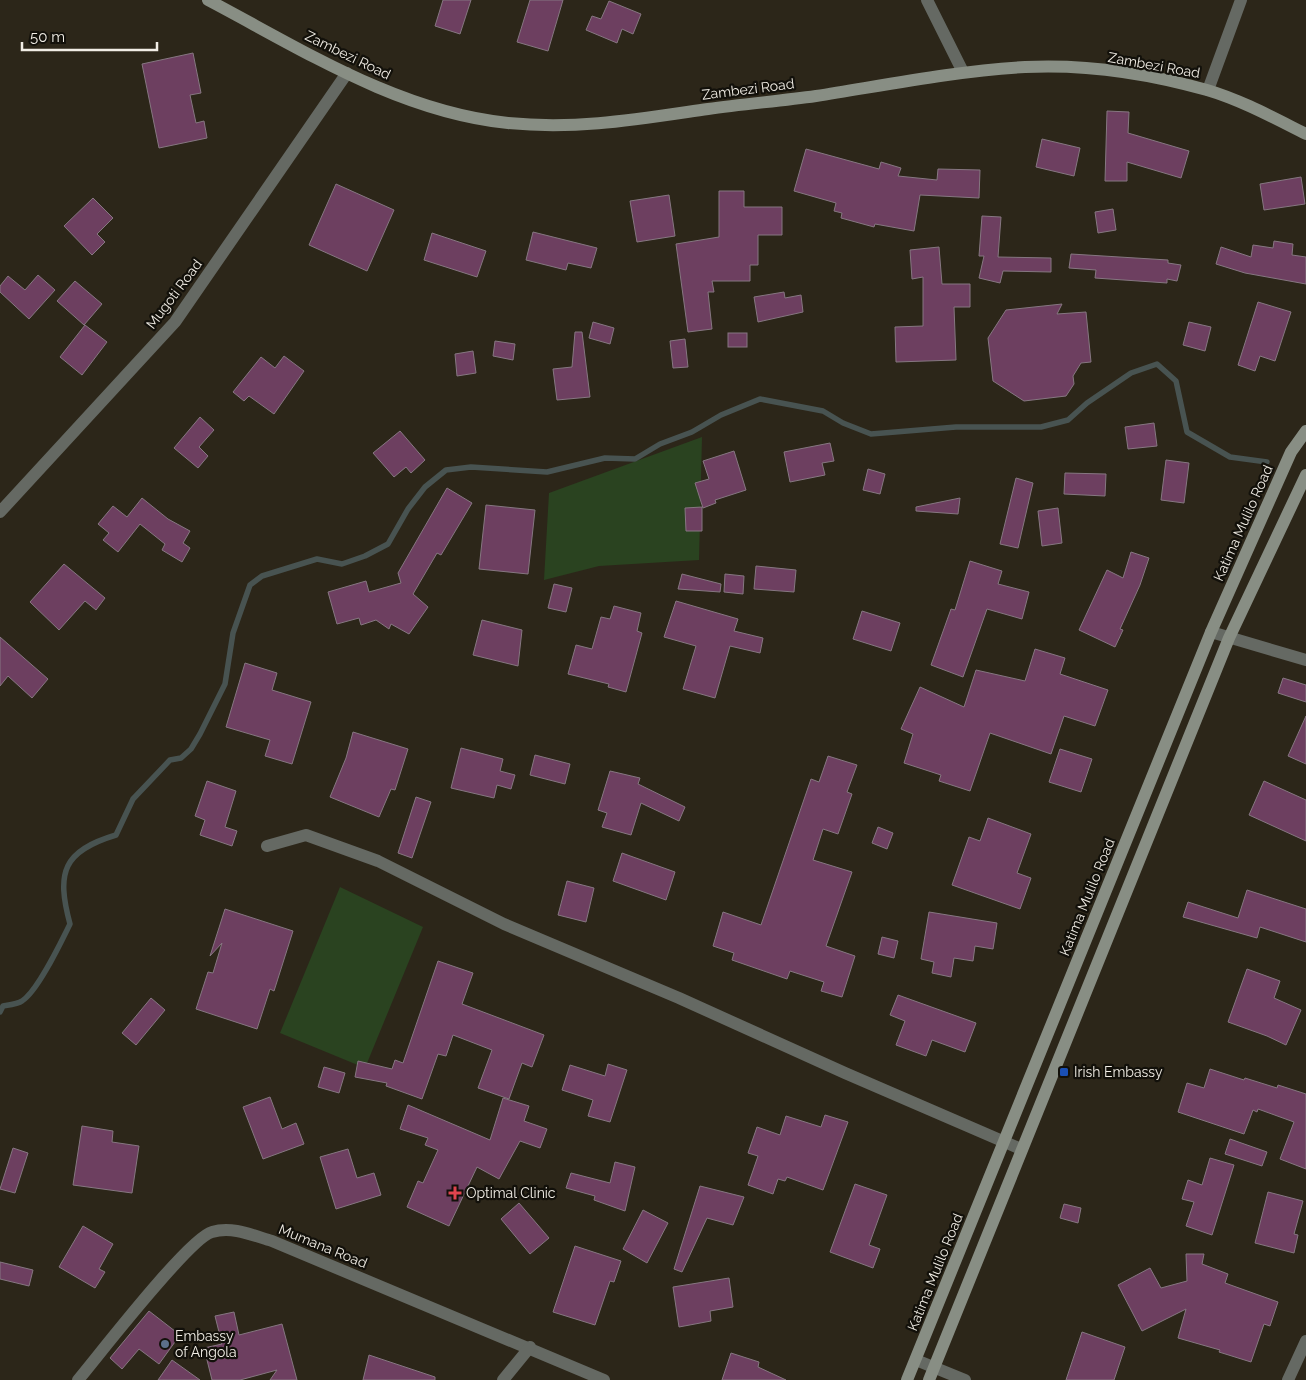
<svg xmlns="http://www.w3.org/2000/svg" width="1306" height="1380" font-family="Raleway,sans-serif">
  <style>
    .green { fill: #2a4320 }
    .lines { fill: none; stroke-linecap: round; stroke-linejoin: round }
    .stream { stroke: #485351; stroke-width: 5.5 }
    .building { fill: #6d3f60; stroke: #867781 }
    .street { stroke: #656963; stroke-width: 12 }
    .secondary { stroke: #888e84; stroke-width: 12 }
    .transit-dot { fill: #1a4fb4; stroke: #12100a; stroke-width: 2 }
    .health-dot { fill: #e0444e; stroke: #12100a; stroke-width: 2 }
    .service-dot { fill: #5c6f8a; stroke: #12100a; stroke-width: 2 }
    .labels { text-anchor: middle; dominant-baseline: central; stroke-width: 4.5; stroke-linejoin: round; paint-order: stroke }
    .street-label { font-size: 14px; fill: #f1ede5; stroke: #12100a }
    .poi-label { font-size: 14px; fill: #f1ede5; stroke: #12100a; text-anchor: start }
  </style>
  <rect width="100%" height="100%" fill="#2c2619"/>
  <!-- green -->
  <g class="green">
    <path d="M702,437L699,560L599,566L544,580L549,493Z"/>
    <path d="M340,887L423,927L365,1068L280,1033Z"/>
  </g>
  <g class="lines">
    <!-- stream -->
    <path class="stream" d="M0,1012L3,1006C9,1005 18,1004 22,1001C38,991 61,942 70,924C56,872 63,851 116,835L133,799L170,760L181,758L191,749L200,734L225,684L233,633L250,585L262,576L317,559L342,564L365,556L388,544L408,509L425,487L446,470L471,467L547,472L605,458L635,459L660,444L692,432L721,415L760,399L823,411L843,423L871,434L956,427H1041L1068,420L1087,403L1131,373L1157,364L1176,381L1187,432L1230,457L1267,462"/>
  </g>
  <!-- building -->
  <g class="building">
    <path d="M443,0H471L460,34L435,26Z"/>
    <path d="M530,0H563L548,51L517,42Z"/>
    <path d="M609,1L641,14L633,34L622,29L617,43L586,30L592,16L601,19Z"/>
    <path d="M193,53L201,93L190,95L196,123L204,121L207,138L159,148L142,64Z"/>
    <path d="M1107,111L1129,112L1128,133L1189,151L1181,178L1127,162V181H1105Z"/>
    <path d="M1042,139L1080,148L1074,176L1036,167Z"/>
    <path d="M806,149L879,169L881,162L901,168L898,176L937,180L938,169L980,170L979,198L920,195L914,231L875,224L874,227L841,218L842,213L834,211L836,203L794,191Z"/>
    <path d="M1301,177L1305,204L1264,210L1260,184Z"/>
    <path d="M336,184L394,210L367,271L309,245Z"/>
    <path d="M719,191H744V207H782V235H758V265H750V281H712L714,292H708L712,329L688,332L676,244L719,237Z"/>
    <path d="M669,195L675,236L637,242L630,201Z"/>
    <path d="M93,198L113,218L97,234L105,242L92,255L64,226Z"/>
    <path d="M1113,209L1116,230L1098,233L1095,212Z"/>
    <path d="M982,216L1001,217L998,257L1051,258V272L1003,271L1000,283L979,278L984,256H979Z"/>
    <path d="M533,232L597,248L591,268L568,263L566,270L526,260Z"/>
    <path d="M432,233L486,251L477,277L424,260Z"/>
    <path d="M1274,241L1293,244L1292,255L1306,257V284L1245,273L1216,264L1221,247L1251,257L1253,245L1273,248Z"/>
    <path d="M939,247L942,284H970V307H954L956,360L896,362L895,327L923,326V277L912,279L910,250Z"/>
    <path d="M1071,254L1168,260V263L1181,265L1177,281L1167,279V283L1095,278L1096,270L1069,268Z"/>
    <path d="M38,275L55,290L29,319L0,292V286L8,276L25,290Z"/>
    <path d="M75,281L102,304L84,325L57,301Z"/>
    <path d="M784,292L785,298L801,295L803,312L758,322L754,297Z"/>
    <path d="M1258,302L1291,312L1275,361L1260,356L1255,371L1238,365Z"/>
    <path d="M1062,304L1057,314L1086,312L1091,362L1081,363L1073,376L1074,384L1066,396L1024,401L993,381L988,338L1006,310Z"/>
    <path d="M593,322L614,328L610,344L589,338Z"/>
    <path d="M1189,322L1211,327L1205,351L1183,345Z"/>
    <path d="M85,325L107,342L82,375L60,357Z"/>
    <path d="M575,332H582L590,397L557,400L553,369L572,367Z"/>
    <rect x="728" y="333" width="19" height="14"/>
    <path d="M685,339L688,367L673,368L670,341Z"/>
    <path d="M495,341L515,344L513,360L493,356Z"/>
    <path d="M473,351L476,373L457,376L455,354Z"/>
    <path d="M284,356L304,371L274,414L249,396L244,401L233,392L261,357L275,368Z"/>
    <path d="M200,417L214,430L199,447L208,456L198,468L174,448Z"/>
    <path d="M1154,423L1157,446L1128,449L1125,427Z"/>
    <path d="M400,431L425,460L411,473L406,467L394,477L373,453Z"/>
    <path d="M830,443L834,461L822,463L825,475L790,482L784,452Z"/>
    <path d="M734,451L746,490L715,500L716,503L703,508L695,483L709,479L703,461Z"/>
    <path d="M1166,460L1189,463L1184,503L1161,500Z"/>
    <path d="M868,469L885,474L880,494L863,490Z"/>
    <path d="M1065,473L1106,474L1105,496L1064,494Z"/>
    <path d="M1016,478L1033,483L1018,548L1000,544Z"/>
    <path d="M447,488L472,503L441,555L437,553L413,594L428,607L409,634L391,624L389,629L376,620L361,625L359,618L337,624L328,592L366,581L369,592L401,583L398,573Z"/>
    <path d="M142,498L168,519L190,531L183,543L190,548L182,562L162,550L165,544L140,524L118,552L103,540L109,533L98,524L113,506L127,517Z"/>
    <path d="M960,498L958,514L916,511V507Z"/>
    <path d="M486,505L535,510L528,574L479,569Z"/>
    <path d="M702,507V531H686L685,508Z"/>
    <path d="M1058,508L1062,543L1042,546L1038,511Z"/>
    <path d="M1131,552L1149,558L1140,585L1120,629L1123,630L1115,647L1079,630L1107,570L1123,578Z"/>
    <path d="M970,561L1002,571L998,584L1029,592L1022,619L987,609L963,677L931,665L951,609L955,610Z"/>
    <path d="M64,564L105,598L96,610L85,601L59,630L30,602Z"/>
    <path d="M756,566L796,570L794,592L754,589Z"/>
    <path d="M682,574L721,584L720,592L678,589Z"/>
    <path d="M725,574L744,576L743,594L724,592Z"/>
    <path d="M554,584L572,588L566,612L548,608Z"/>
    <path d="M676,601L738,619L734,631L763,638L760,653L730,646L715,698L683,689L696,646L664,637Z"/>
    <path d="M614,606L641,613L637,631L642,633L626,692L608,687L609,684L568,674L576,645L592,649L601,617L610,619Z"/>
    <path d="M862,611L900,623L891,651L853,639Z"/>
    <path d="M482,620L522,630L518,666L473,655Z"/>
    <path d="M0,637L48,679L32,698L8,676L0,686Z"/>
    <path d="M1035,649L1065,658L1060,674L1108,690L1095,726L1064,716L1051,754L990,733L970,791L939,781L941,775L904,763L913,734L901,729L920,687L964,707L976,670L1025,681Z"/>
    <path d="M245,663L277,673L272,690L311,702L292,764L265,756L270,740L226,727Z"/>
    <path d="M1283,678L1306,685V702L1278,693Z"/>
    <path d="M1306,716V764L1288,756Z"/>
    <path d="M353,732L408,749L395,790L391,789L379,817L330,797L346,758Z"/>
    <path d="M461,748L503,759L500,771L515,775L511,789L497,785L494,798L451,788Z"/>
    <path d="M1060,749L1092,759L1081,792L1049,782Z"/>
    <path d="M535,755L570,764L565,784L530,775Z"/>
    <path d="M828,756L857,765L847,792L852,794L838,834L823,829L813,860L852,872L826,946L855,956L842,997L821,991L824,982L790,971L787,979L732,960L734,953L713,946L723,912L761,925L811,779L819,782Z"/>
    <path d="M610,771L640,778L638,784L685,807L679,821L641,803L631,835L602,827L607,813L598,810Z"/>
    <path d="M207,781L236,791L225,827L237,831L232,846L200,835L205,820L195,816Z"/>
    <path d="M1264,781L1306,800V841L1249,815Z"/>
    <path d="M416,797L431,802L412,858L398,853Z"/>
    <path d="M988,818L1031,834L1017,873L1031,878L1020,909L952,885L969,837L980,841Z"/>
    <path d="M878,827L893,833L887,849L872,843Z"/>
    <path d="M622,853L675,872L666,900L613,881Z"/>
    <path d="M567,881L594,888L586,922L558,915Z"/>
    <path d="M1247,890L1306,909V942L1260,927L1257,938L1183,917L1188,902L1238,918Z"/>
    <path d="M225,909L293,931L274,991L270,989L257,1029L196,1009L208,972L213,973L222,943L210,956Z"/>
    <path d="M929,912L997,923L993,949L975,946L973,961L954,958L951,977L932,973L934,962L921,959Z"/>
    <path d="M882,937L898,941L894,958L878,954Z"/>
    <path d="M438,961L473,973L462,1004L544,1035L532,1067L522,1063L509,1099L478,1088L492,1050L453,1035L446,1056L438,1054L422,1099L386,1086L387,1083L355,1077L358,1061L392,1069L395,1060L403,1063Z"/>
    <path d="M1247,969L1280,981L1274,998L1301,1010L1286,1045L1267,1036L1228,1022Z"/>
    <path d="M898,995L976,1023L965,1052L932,1040L926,1056L896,1045L905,1021L890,1015Z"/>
    <path d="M151,998L165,1010L136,1045L122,1033Z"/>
    <path d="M608,1064L627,1070L610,1122L588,1116L593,1100L562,1090L570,1065L605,1076Z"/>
    <path d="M324,1067L345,1073L339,1093L318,1087Z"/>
    <path d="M1210,1069L1244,1080L1245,1078L1277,1088L1278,1085L1306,1094V1169L1280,1159L1294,1122L1258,1109L1257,1112L1253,1110L1244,1134L1178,1112L1187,1083L1204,1088Z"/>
    <path d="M270,1097L282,1129L296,1123L304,1144L263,1159L243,1107Z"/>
    <path d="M503,1098L529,1106L524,1121L547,1129L540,1148L520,1141L499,1179L477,1167L449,1226L407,1207L418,1181L423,1183L438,1150L425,1145L428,1138L400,1129L408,1105L490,1140Z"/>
    <path d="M825,1115L848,1122L823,1190L787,1177L785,1181L778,1179L773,1194L748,1185L758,1156L748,1153L757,1127L780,1135L786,1116L821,1127Z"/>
    <path d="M82,1126L113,1131L112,1142L139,1146L132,1193L73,1185Z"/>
    <path d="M1230,1139L1267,1152L1262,1166L1225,1154Z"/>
    <path d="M13,1148L28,1153L15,1193L0,1189Z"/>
    <path d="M348,1149L357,1178L374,1173L381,1195L336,1209L320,1157Z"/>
    <path d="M1210,1158L1234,1165L1212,1235L1186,1226L1194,1202L1182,1199L1188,1180L1202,1185Z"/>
    <path d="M615,1162L635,1167L625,1211L594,1200L595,1196L566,1188L571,1173L610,1183Z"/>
    <path d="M855,1184L887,1195L869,1245L880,1249L873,1268L830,1252Z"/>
    <path d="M700,1186L744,1197L733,1225L707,1218L682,1272L674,1269Z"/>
    <path d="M1268,1192L1303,1201L1294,1234L1298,1235L1294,1253L1255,1243Z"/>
    <path d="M519,1203L549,1238L530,1254L501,1219Z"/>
    <path d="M1064,1204L1081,1208L1078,1223L1060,1218Z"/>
    <path d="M643,1210L668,1223L647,1263L623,1249Z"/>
    <path d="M83,1226L113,1244L99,1269L105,1272L95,1288L59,1267Z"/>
    <path d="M575,1246L621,1261L614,1282L610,1281L595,1325L553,1312Z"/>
    <path d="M1186,1254H1204L1202,1264L1228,1274L1225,1283L1278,1302L1270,1326L1264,1324L1251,1362L1219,1352L1220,1350L1178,1338L1186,1309L1142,1331L1118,1285L1150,1268L1161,1288L1187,1281Z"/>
    <path d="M0,1262L33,1270L29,1286L0,1279Z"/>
    <path d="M729,1278L733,1307L710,1311L711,1321L679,1327L673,1287Z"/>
    <path d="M149,1311L180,1335L159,1364L139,1349L122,1369L110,1358Z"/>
    <path d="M234,1312L239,1335L282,1324L297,1380H270L277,1370L240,1380H212L204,1348L222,1344L215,1316Z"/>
    <path d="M1082,1332L1125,1347L1114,1380H1066Z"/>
    <path d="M731,1353L759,1362L758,1367L786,1380H722Z"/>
    <path d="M369,1355L435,1377V1380H363Z"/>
    <path d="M172,1360L200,1380H158Z"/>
  </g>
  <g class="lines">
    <!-- street -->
    <g class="street">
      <path d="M927,0L963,72"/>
      <path d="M1208,90L1241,0"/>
      <path d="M0,512L175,322L347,73"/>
      <path d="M1211,632L1306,660"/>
      <path d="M267,846L306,835L378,861L504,924L679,998L845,1073L1021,1149"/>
      <path d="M916,1360L965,1380"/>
      <path d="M78,1380C99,1355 189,1238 212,1232C232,1226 252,1235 272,1241L604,1380"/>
      <path d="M503,1380L530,1347"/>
      <path d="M1288,1380L1306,1341"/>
    </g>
    <!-- secondary -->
    <g class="secondary">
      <path d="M208,0C303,50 399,112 508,123C578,130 639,119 708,109C743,104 780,101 816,96C886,85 955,71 1025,67C1085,64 1150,74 1207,90C1241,100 1274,118 1306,134"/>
      <path d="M907,1380L1211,632L1291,452L1306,431"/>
      <path d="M929,1380L1229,638L1306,475"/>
    </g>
  </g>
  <!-- markers -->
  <rect class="transit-dot" x="1059" y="1067" width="10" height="10" rx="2.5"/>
  <path class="health-dot" d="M452.5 1185.5h5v5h5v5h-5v5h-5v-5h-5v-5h5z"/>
  <circle class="service-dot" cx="165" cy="1344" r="5"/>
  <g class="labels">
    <!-- street labels -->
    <g class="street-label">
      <text transform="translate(348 55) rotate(26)">Zambezi Road</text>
      <text transform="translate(1154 65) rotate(10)">Zambezi Road</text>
      <text transform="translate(748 89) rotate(-7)">Zambezi Road</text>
      <text transform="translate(174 294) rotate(-53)">Mugoti Road</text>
      <text transform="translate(1243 523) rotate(-66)">Katima Mulilo Road</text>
      <text transform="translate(1087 897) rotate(-68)">Katima Mulilo Road</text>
      <text transform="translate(323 1246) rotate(22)">Mumana Road</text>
      <text transform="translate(935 1272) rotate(-68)">Katima Mulilo Road</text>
    </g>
    <!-- poi labels -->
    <g class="poi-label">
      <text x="1074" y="1072">Irish Embassy</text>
      <text x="466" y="1193">Optimal Clinic</text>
      <text x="175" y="1336">Embassy<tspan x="175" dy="16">of Angola</tspan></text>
    </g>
  </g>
  <!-- scale -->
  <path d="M22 42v8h135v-8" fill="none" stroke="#f1ede5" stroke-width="2.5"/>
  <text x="30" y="42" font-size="15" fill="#f1ede5" stroke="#12100a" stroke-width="4" paint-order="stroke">50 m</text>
</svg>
